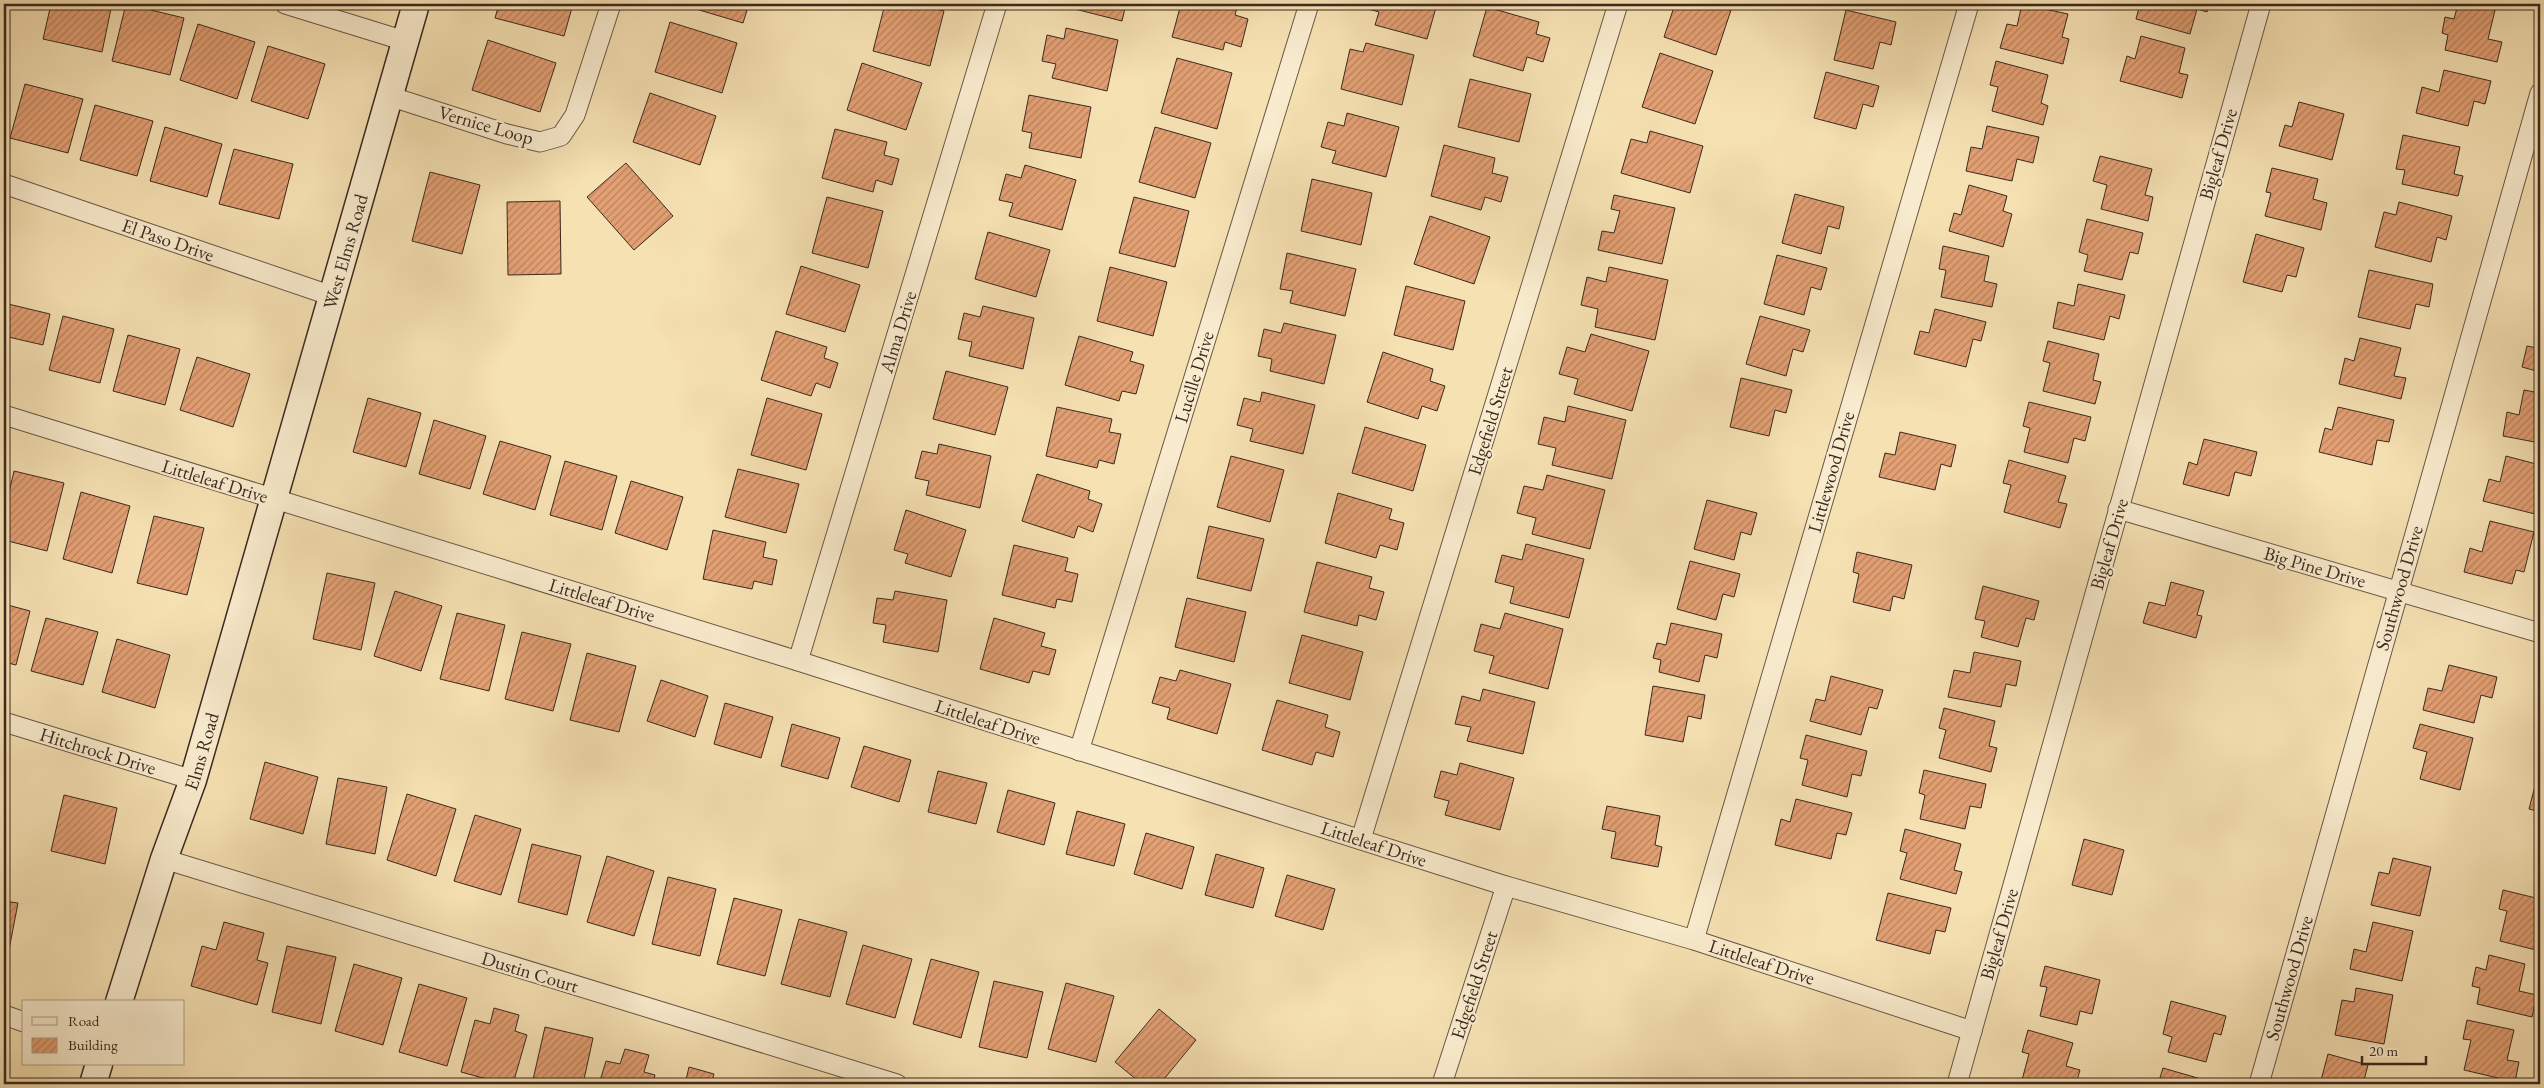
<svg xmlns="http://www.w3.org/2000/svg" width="2544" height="1088" font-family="'EB Garamond',serif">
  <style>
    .building { fill: url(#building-hatch); stroke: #3b2920 }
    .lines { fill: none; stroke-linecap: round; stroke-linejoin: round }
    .street-casing { stroke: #6a5745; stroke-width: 21 }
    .secondary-casing { stroke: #3b2920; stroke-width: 29 }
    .street { stroke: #f9ecce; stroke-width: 19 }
    .secondary { stroke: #f9ecce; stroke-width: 26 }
    .labels { text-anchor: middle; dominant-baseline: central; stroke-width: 4.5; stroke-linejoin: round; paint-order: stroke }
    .street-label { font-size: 19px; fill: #3b2920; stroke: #f9ecce }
  </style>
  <defs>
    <pattern id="building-hatch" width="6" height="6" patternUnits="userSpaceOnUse" patternTransform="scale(1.25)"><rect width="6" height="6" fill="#e3a073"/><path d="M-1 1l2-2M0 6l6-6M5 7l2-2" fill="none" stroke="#b9825e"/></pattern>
  </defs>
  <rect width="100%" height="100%" fill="#f6e1b3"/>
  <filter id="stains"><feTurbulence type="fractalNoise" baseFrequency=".004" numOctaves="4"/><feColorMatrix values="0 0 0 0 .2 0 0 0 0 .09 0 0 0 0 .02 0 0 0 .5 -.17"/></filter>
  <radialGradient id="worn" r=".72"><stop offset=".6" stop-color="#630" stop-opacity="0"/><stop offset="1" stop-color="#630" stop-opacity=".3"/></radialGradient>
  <!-- building -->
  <g class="building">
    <path d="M51,4H112L102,52L43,39Z"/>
    <path d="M126,4L184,18L170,75L112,61Z"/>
    <path d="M499,4H573L564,36L495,18Z"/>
    <path d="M679,4H749L743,23Z"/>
    <path d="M885,4H917L944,11L930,66L873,51Z"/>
    <path d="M1064,4H1126L1122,21L1063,6Z"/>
    <path d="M1181,4H1238L1235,15L1248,19L1241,47L1225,42L1223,50L1172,37Z"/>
    <path d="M1366,4H1437L1427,39L1375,25L1379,12L1365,8Z"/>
    <path d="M1675,4H1733L1716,55L1664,37Z"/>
    <path d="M2022,4L2068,14L2062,37L2069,39L2063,64L2000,48L2007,24L2017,26Z"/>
    <path d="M2140,4H2209L2207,12L2197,9L2190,34L2136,19Z"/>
    <path d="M2458,4L2496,6L2488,39L2502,42L2497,62L2445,50L2448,35L2442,33L2445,17L2454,19Z"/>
    <path d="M1487,7L1539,22L1536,34L1550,38L1543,62L1527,57L1523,71L1473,56Z"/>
    <path d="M1846,10L1896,22L1891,45L1880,42L1873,69L1834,60Z"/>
    <path d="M670,22L737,43L722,93L655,72Z"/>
    <path d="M198,24L255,42L237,99L180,80Z"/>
    <path d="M1066,28L1118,40L1107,91L1052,78L1056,64L1042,61L1047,35L1064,39Z"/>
    <path d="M2141,36L2185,48L2179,73L2188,75L2182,98L2120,81L2127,56L2135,59Z"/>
    <path d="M488,40L556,63L540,112L472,90Z"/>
    <path d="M1366,43L1414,55L1402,105L1341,89L1350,49L1363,52Z"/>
    <path d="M268,46L325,64L308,119L251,101Z"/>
    <path d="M1660,53L1713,71L1695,124L1642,107Z"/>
    <path d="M1177,58L1232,73L1217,129L1161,113Z"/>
    <path d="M1996,61L2048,75L2041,103L2048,106L2043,125L1992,111L1998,87L1990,85Z"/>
    <path d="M862,63L922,83L906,130L847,110Z"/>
    <path d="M2444,70L2491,81L2485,104L2474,101L2468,126L2416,113L2422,87L2439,92Z"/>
    <path d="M1826,72L1879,86L1873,107L1863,104L1856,129L1814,118Z"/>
    <path d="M1470,79L1531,94L1519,142L1458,127Z"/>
    <path d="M25,84L83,99L68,153L10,138Z"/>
    <path d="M650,93L716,116L700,165L633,142Z"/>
    <path d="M1029,95L1091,107L1081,158L1029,148L1032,133L1022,131Z"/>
    <path d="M2299,102L2344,114L2332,160L2279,146L2285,125L2292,127Z"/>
    <path d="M95,105L153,121L137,176L80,160Z"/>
    <path d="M1347,113L1399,127L1386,177L1332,163L1336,151L1321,147L1328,122L1344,126Z"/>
    <path d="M1987,126L2039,137L2033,163L2017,159L2012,181L1966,171L1971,147L1982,149Z"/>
    <path d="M165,127L222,144L207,197L150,181Z"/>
    <path d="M1155,127L1211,143L1195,198L1139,182Z"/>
    <path d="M835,129L887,142L884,155L899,159L892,185L876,180L873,192L822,178Z"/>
    <path d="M1650,131L1703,146L1690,193L1621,173L1631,139L1647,143Z"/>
    <path d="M2403,135L2460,147L2454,174L2463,176L2458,196L2402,184L2405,170L2396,169Z"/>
    <path d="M1444,145L1495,158L1492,173L1508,177L1501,202L1485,197L1481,210L1431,196Z"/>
    <path d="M234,149L293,164L279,219L219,204Z"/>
    <path d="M2100,156L2152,169L2145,195L2153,197L2148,221L2101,209L2107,185L2093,181Z"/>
    <path d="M626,163L673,216L634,250L587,197Z"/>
    <path d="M1025,165L1076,180L1062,230L1009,216L1013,203L999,200L1006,174L1021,178Z"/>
    <path d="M2272,168L2318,179L2313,199L2327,203L2321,230L2265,216L2271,193L2266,192Z"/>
    <path d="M430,172L480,185L462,254L412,241Z"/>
    <path d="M1312,179L1372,193L1361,245L1301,231Z"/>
    <path d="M1969,185L2007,196L2003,211L2012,214L2003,247L1949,231L1954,213L1961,215Z"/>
    <path d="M1795,194L1844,207L1839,229L1828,226L1821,254L1782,243Z"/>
    <path d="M1614,195L1675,208L1662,264L1598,250L1602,231L1614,233L1620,211L1611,209Z"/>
    <path d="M827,197L883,211L868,268L812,253Z"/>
    <path d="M1134,197L1189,211L1175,267L1119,253Z"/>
    <path d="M560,201L561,274L508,275L507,202Z"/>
    <path d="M2399,202L2452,216L2446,240L2437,237L2431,262L2375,247L2384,212L2396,215Z"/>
    <path d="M1430,216L1490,237L1474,284L1414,264Z"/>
    <path d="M2087,219L2143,233L2138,254L2130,252L2122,280L2084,271L2088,255L2079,252Z"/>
    <path d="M988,232L1050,250L1036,297L975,279Z"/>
    <path d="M2256,234L2304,248L2296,277L2287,275L2282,292L2243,282Z"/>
    <path d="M1943,246L1989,256L1984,281L1997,284L1992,307L1941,297L1946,270L1939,269Z"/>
    <path d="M1287,253L1356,269L1345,316L1290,303L1293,291L1280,289Z"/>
    <path d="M1777,255L1827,268L1821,290L1811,287L1804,315L1764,304Z"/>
    <path d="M801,266L860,285L845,332L786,314Z"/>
    <path d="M1110,267L1167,282L1153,336L1097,321Z"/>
    <path d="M1609,267L1668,280L1655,340L1595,327L1598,309L1581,305L1587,277L1606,282Z"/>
    <path d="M2369,270L2433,284L2429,307L2416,304L2410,329L2358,317Z"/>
    <path d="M2078,284L2125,295L2119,319L2110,316L2104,340L2053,328L2058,302L2074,306Z"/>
    <path d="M1406,286L1465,301L1453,350L1394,335Z"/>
    <path d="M4,303L50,314L43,345L4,336Z"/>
    <path d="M983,306L1034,318L1023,369L969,356L972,342L958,339L964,313L980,317Z"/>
    <path d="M1935,309L1986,322L1981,341L1973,339L1966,367L1914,354L1920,331L1929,333Z"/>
    <path d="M63,316L114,329L100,383L49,370Z"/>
    <path d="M1760,316L1810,330L1803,352L1793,349L1786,376L1746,364Z"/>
    <path d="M1284,323L1336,335L1324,384L1270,371L1272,359L1258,356L1264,329L1281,333Z"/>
    <path d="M776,331L827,347L824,358L838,363L830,388L816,383L811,396L761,380Z"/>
    <path d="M1591,334L1649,351L1632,411L1574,394L1578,379L1559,374L1567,347L1585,352Z"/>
    <path d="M128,335L180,349L165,405L113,391Z"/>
    <path d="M1079,336L1133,352L1130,361L1144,365L1136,394L1122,391L1119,401L1065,385Z"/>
    <path d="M2540,336V372L2522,367L2527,346L2537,348Z"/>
    <path d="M2360,338L2401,348L2394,376L2406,378L2401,399L2339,384L2345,358L2354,361Z"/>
    <path d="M2048,341L2099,354L2093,380L2101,382L2095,404L2043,391L2050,363L2043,361Z"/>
    <path d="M1383,352L1433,369L1430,381L1445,386L1437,411L1422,406L1418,419L1367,402Z"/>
    <path d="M197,357L250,374L233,427L180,410Z"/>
    <path d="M946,371L1008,387L995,435L933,419Z"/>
    <path d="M1741,378L1792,390L1786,413L1775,410L1769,436L1730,427Z"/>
    <path d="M2524,390L2540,393V443L2503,436L2507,412L2519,415Z"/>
    <path d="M1262,392L1315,405L1303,454L1250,441L1253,429L1237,425L1244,398L1260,402Z"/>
    <path d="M368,398L421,413L406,467L353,452Z"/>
    <path d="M767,398L822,414L806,470L751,455Z"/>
    <path d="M2029,402L2091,417L2085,441L2074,438L2068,463L2024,452L2030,428L2023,426Z"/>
    <path d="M1568,406L1626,420L1612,479L1552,465L1556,448L1538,444L1544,417L1565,422Z"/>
    <path d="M1057,407L1112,419L1109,432L1121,434L1114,464L1099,460L1097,468L1046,456Z"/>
    <path d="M2338,407L2394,420L2389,442L2377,440L2372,465L2319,452L2325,428L2332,430Z"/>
    <path d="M434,420L486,436L470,489L419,474Z"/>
    <path d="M1365,427L1426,445L1413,491L1352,473Z"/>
    <path d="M1900,432L1956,445L1951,467L1941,464L1935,490L1879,477L1885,453L1895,455Z"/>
    <path d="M2204,439L2257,452L2251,476L2235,472L2229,496L2183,484L2189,462L2197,465Z"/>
    <path d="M500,441L551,456L535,510L483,494Z"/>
    <path d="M939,444L991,456L980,508L926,495L929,481L915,478L922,451L937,454Z"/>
    <path d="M1231,456L1284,470L1270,522L1217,507Z"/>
    <path d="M2506,456L2540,465V495L2535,514L2483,501L2489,479L2500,482Z"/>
    <path d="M2009,460L2066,476L2058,502L2067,504L2060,528L2004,512L2011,485L2003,483Z"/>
    <path d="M565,461L617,476L602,530L550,515Z"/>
    <path d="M738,469L799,484L786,533L725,517Z"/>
    <path d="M14,471L64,483L47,551L4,540V514Z"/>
    <path d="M1037,474L1090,491L1088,499L1102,504L1093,532L1078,526L1074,538L1022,521Z"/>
    <path d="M1547,475L1605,490L1590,549L1532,534L1536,518L1517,513L1524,486L1543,490Z"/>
    <path d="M631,481L683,497L667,550L615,533Z"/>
    <path d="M81,492L130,506L112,573L63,559Z"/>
    <path d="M1338,493L1392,509L1389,519L1404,523L1397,550L1380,545L1376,558L1325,543Z"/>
    <path d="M1707,500L1757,513L1751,535L1741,532L1734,560L1694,549Z"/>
    <path d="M906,510L966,530L951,577L905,563L908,554L894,550Z"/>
    <path d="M154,516L204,528L187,595L137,583Z"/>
    <path d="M2490,521L2534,532L2524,572L2516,570L2512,584L2464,572L2470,548L2482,552Z"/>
    <path d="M1209,526L1264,539L1251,591L1197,578Z"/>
    <path d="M713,530L766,542L763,557L777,560L772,585L754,581L752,589L703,579Z"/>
    <path d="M1526,544L1584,559L1569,618L1510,603L1514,587L1495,582L1502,555L1522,560Z"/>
    <path d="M1014,545L1068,558L1065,571L1078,574L1072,602L1057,599L1055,608L1002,595Z"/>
    <path d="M1857,552L1912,565L1904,599L1893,596L1890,611L1853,602L1859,574L1853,572Z"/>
    <path d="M1690,561L1740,574L1734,597L1723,594L1716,620L1677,609Z"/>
    <path d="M1317,562L1372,577L1369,588L1384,592L1376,620L1359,615L1357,626L1304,612Z"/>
    <path d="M327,573L375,583L361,650L313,639Z"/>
    <path d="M2171,582L2204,591L2197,615L2202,616L2196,638L2143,623L2149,602L2165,606Z"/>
    <path d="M1983,586L2039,601L2034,620L2026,618L2018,647L1981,637L1985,621L1975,619Z"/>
    <path d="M395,591L442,606L421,671L374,656Z"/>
    <path d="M895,591L947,600L938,652L883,642L886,625L873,623L877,598L893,600Z"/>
    <path d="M1187,598L1246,612L1234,662L1175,647Z"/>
    <path d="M4,604L30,611L16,665L4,662Z"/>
    <path d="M457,613L505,625L489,691L440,679Z"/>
    <path d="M1505,613L1563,629L1548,689L1489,673L1494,656L1474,651L1481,624L1500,629Z"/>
    <path d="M46,618L98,632L83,685L31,671Z"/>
    <path d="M994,618L1045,633L1041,646L1056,650L1049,675L1033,671L1029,683L980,669Z"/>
    <path d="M1671,623L1722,634L1717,658L1705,655L1699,682L1659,672L1661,660L1653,658L1657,643L1666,645Z"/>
    <path d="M522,632L571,644L553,711L505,699Z"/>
    <path d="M1302,635L1363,652L1350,700L1289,683Z"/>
    <path d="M117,639L170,655L155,708L102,692Z"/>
    <path d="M1974,652L2021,661L2016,686L2006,684L2001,707L1948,697L1954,670L1970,673Z"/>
    <path d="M587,653L636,666L619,732L570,720Z"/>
    <path d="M2449,665L2497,677L2492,698L2481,695L2474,723L2423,710L2428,688L2442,691Z"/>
    <path d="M1180,670L1231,684L1217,734L1167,719L1170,708L1152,703L1160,677L1176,681Z"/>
    <path d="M1831,676L1883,690L1877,709L1869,707L1861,735L1810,721L1816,699L1825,701Z"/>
    <path d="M661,680L708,696L695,737L647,721Z"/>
    <path d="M1653,686L1705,695L1701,719L1688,716L1683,742L1645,735Z"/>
    <path d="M1483,689L1535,702L1523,754L1467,741L1471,727L1455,724L1462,696L1480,701Z"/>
    <path d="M1277,700L1328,715L1325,727L1340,732L1333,757L1316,752L1312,765L1262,750Z"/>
    <path d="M725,703L773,717L761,758L714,744Z"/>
    <path d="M1944,708L1995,721L1989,746L1997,748L1991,772L1939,758L1946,730L1939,728Z"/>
    <path d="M792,724L840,738L828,779L781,766Z"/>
    <path d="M2420,724L2473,738L2460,790L2420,779L2427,752L2413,748Z"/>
    <path d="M1806,735L1867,751L1861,776L1852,774L1847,797L1802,785L1808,760L1800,758Z"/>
    <path d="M864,746L911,760L899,802L851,787Z"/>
    <path d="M265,762L318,777L303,834L250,819Z"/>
    <path d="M1460,763L1514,778L1500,830L1445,815L1449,801L1434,797L1441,771L1457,775Z"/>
    <path d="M1924,770L1986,784L1981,808L1970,806L1965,829L1920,819L1925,795L1919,793Z"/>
    <path d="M938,771L987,783L976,824L928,812Z"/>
    <path d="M338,778L387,787L375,854L326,844Z"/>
    <path d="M2536,782L2540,783V812L2529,809Z"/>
    <path d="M1008,790L1055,803L1044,845L997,832Z"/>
    <path d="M407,794L456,809L436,876L387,860Z"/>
    <path d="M64,795L117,808L105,864L51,851Z"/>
    <path d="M1796,799L1852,813L1846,835L1837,833L1831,859L1775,845L1781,819L1790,822Z"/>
    <path d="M1607,806L1660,816L1655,845L1662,847L1658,867L1611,858L1616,832L1602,829Z"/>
    <path d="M1077,811L1125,824L1114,866L1066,854Z"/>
    <path d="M475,815L521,829L501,895L454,881Z"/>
    <path d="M1905,829L1961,844L1954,870L1962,872L1956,894L1900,879L1907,853L1900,851Z"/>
    <path d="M1146,833L1194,847L1182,889L1134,874Z"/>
    <path d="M2084,839L2124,850L2112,895L2072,885Z"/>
    <path d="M532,844L581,856L567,915L518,902Z"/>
    <path d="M1216,854L1264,868L1253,908L1205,895Z"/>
    <path d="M607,856L654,871L634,936L587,922Z"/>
    <path d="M2393,858L2431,867L2420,916L2371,905L2379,872L2389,874Z"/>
    <path d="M1287,875L1335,889L1323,930L1275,916Z"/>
    <path d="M668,877L716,889L700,956L652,944Z"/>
    <path d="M2503,890L2540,899V951L2500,941L2507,911L2499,909Z"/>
    <path d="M1888,893L1951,908L1945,932L1936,930L1930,954L1876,940Z"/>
    <path d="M734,898L782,910L765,976L717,964Z"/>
    <path d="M4,901L18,903L7,960L4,959Z"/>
    <path d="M799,919L847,932L830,997L781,984Z"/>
    <path d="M224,922L264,933L257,960L268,963L257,1005L191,986L202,946L216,950Z"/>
    <path d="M2373,922L2413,931L2402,981L2350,969L2354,949L2366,952Z"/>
    <path d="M863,945L912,959L895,1018L846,1004Z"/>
    <path d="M287,946L336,957L321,1024L272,1012Z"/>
    <path d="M2489,955L2525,964L2519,991L2537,995L2532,1017L2477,1004L2480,988L2472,986L2476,967L2486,970Z"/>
    <path d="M931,959L979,972L961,1038L913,1024Z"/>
    <path d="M354,964L402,978L383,1045L335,1031Z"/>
    <path d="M2045,966L2100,980L2092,1014L2080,1011L2077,1025L2040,1016L2047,987L2040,986Z"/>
    <path d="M994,981L1043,992L1027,1058L979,1047Z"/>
    <path d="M1066,983L1114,996L1096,1062L1048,1049Z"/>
    <path d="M419,984L467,998L447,1066L399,1052Z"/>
    <path d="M2356,988L2393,995L2384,1044L2335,1035L2342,1000L2354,1002Z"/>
    <path d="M2171,1001L2226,1016L2221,1035L2214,1033L2206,1062L2168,1052L2172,1037L2163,1034Z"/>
    <path d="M494,1008L519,1015L515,1031L527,1035L513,1084H505L461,1072L475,1020L490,1024Z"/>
    <path d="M1159,1009L1196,1040L1160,1084H1142L1115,1062Z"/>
    <path d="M2467,1020L2514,1030L2507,1060L2519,1062L2515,1082L2464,1070L2471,1040L2463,1039Z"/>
    <path d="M545,1027L593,1038L583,1084H532Z"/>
    <path d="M2028,1030L2073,1043L2066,1066L2080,1070L2076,1084H2037L2022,1080L2029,1054L2022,1052Z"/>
    <path d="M625,1049L649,1055L644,1072L655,1075L653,1084H599L606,1061L620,1064Z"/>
    <path d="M2328,1054L2368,1065L2363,1084H2320Z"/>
    <path d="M689,1067L714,1074L711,1084H670L671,1080L685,1084Z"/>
    <path d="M2163,1068L2208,1081L2207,1084H2158Z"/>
  </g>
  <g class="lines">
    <defs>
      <g id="street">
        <path d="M285,4L405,41"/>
        <path d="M389,96L507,134L540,142L561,136L575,115L611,4"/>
        <path d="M4,184L332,296"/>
        <path d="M4,415L798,661L1506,886L1694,940L1972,1031"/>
        <path d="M2118,509L2540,633"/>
        <path d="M798,661L997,4"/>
        <path d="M4,722L193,780"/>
        <path d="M1079,751L1309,4"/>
        <path d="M1361,839L1618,4"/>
        <path d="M164,859L897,1084"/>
        <path d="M1694,940L1969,4"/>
        <path d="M4,1015L24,1022"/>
        <path d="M1442,1084L1506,886"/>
        <path d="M1957,1084L2261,4"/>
        <path d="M2259,1084L2540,93"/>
      </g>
      <g id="secondary">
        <path id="s1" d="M119,1002L164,859L193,780L416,4"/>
        <path d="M93,1084L99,1064"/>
      </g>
    </defs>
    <!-- street casing -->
    <use href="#street" class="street-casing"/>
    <!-- secondary casing -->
    <use href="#secondary" class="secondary-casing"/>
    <!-- street -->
    <use href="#street" class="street"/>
    <!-- secondary -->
    <use href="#secondary" class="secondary"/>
  </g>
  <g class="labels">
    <!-- street labels -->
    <g class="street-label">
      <text transform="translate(486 125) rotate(16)">Vernice Loop</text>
      <text transform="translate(2218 154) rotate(-74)">Bigleaf Drive</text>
      <text transform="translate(168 240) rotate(19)">El Paso Drive</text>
      <text stroke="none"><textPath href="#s1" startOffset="784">West Elms Road</textPath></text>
      <text transform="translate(898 332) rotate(-73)">Alma Drive</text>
      <text transform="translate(1194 377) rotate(-73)">Lucille Drive</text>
      <text transform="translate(1490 421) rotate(-73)">Edgefield Street</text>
      <text transform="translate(1831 472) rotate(-74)">Littlewood Drive</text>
      <text transform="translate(215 481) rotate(17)">Littleleaf Drive</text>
      <text transform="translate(2109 544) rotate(-74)">Bigleaf Drive</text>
      <text transform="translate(2315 567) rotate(16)">Big Pine Drive</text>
      <text transform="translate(2399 588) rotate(-74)">Southwood Drive</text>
      <text transform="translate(602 600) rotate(17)">Littleleaf Drive</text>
      <text transform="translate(988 722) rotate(18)">Littleleaf Drive</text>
      <text transform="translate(98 751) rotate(17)">Hitchrock Drive</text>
      <text stroke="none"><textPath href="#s1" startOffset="264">Elms Road</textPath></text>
      <text transform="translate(1374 844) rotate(18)">Littleleaf Drive</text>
      <text transform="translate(1999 934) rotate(-74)">Bigleaf Drive</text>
      <text transform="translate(1762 962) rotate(18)">Littleleaf Drive</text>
      <text transform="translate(530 972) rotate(17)">Dustin Court</text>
      <text transform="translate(2289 978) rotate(-74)">Southwood Drive</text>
      <text transform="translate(1474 985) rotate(-72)">Edgefield Street</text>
    </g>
  </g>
  <!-- margin -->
  <rect width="2544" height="1088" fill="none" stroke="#f6e1b3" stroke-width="20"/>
  <rect x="5" y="5" width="2534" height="1078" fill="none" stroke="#3b2920" stroke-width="2.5"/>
  <rect x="10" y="10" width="2524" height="1068" fill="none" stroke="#3b2920"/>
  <!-- legend -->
  <rect x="22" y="1000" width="162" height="65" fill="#f9ecce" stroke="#ad9e88"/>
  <rect x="32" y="1017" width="25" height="8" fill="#f9ecce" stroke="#ad9e88"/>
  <text x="68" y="1026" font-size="15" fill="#3b2920">Road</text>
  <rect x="32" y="1038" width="25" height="15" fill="url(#building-hatch)" stroke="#ad9e88"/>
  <text x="68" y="1050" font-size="15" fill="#3b2920">Building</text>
  <!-- scale -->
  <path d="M2362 1056v8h64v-8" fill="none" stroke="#3b2920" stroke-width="2.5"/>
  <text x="2369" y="1056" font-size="15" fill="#3b2920" stroke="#f9ecce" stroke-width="4" paint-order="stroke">20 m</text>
  <rect width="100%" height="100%" filter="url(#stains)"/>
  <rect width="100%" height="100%" fill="url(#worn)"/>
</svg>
